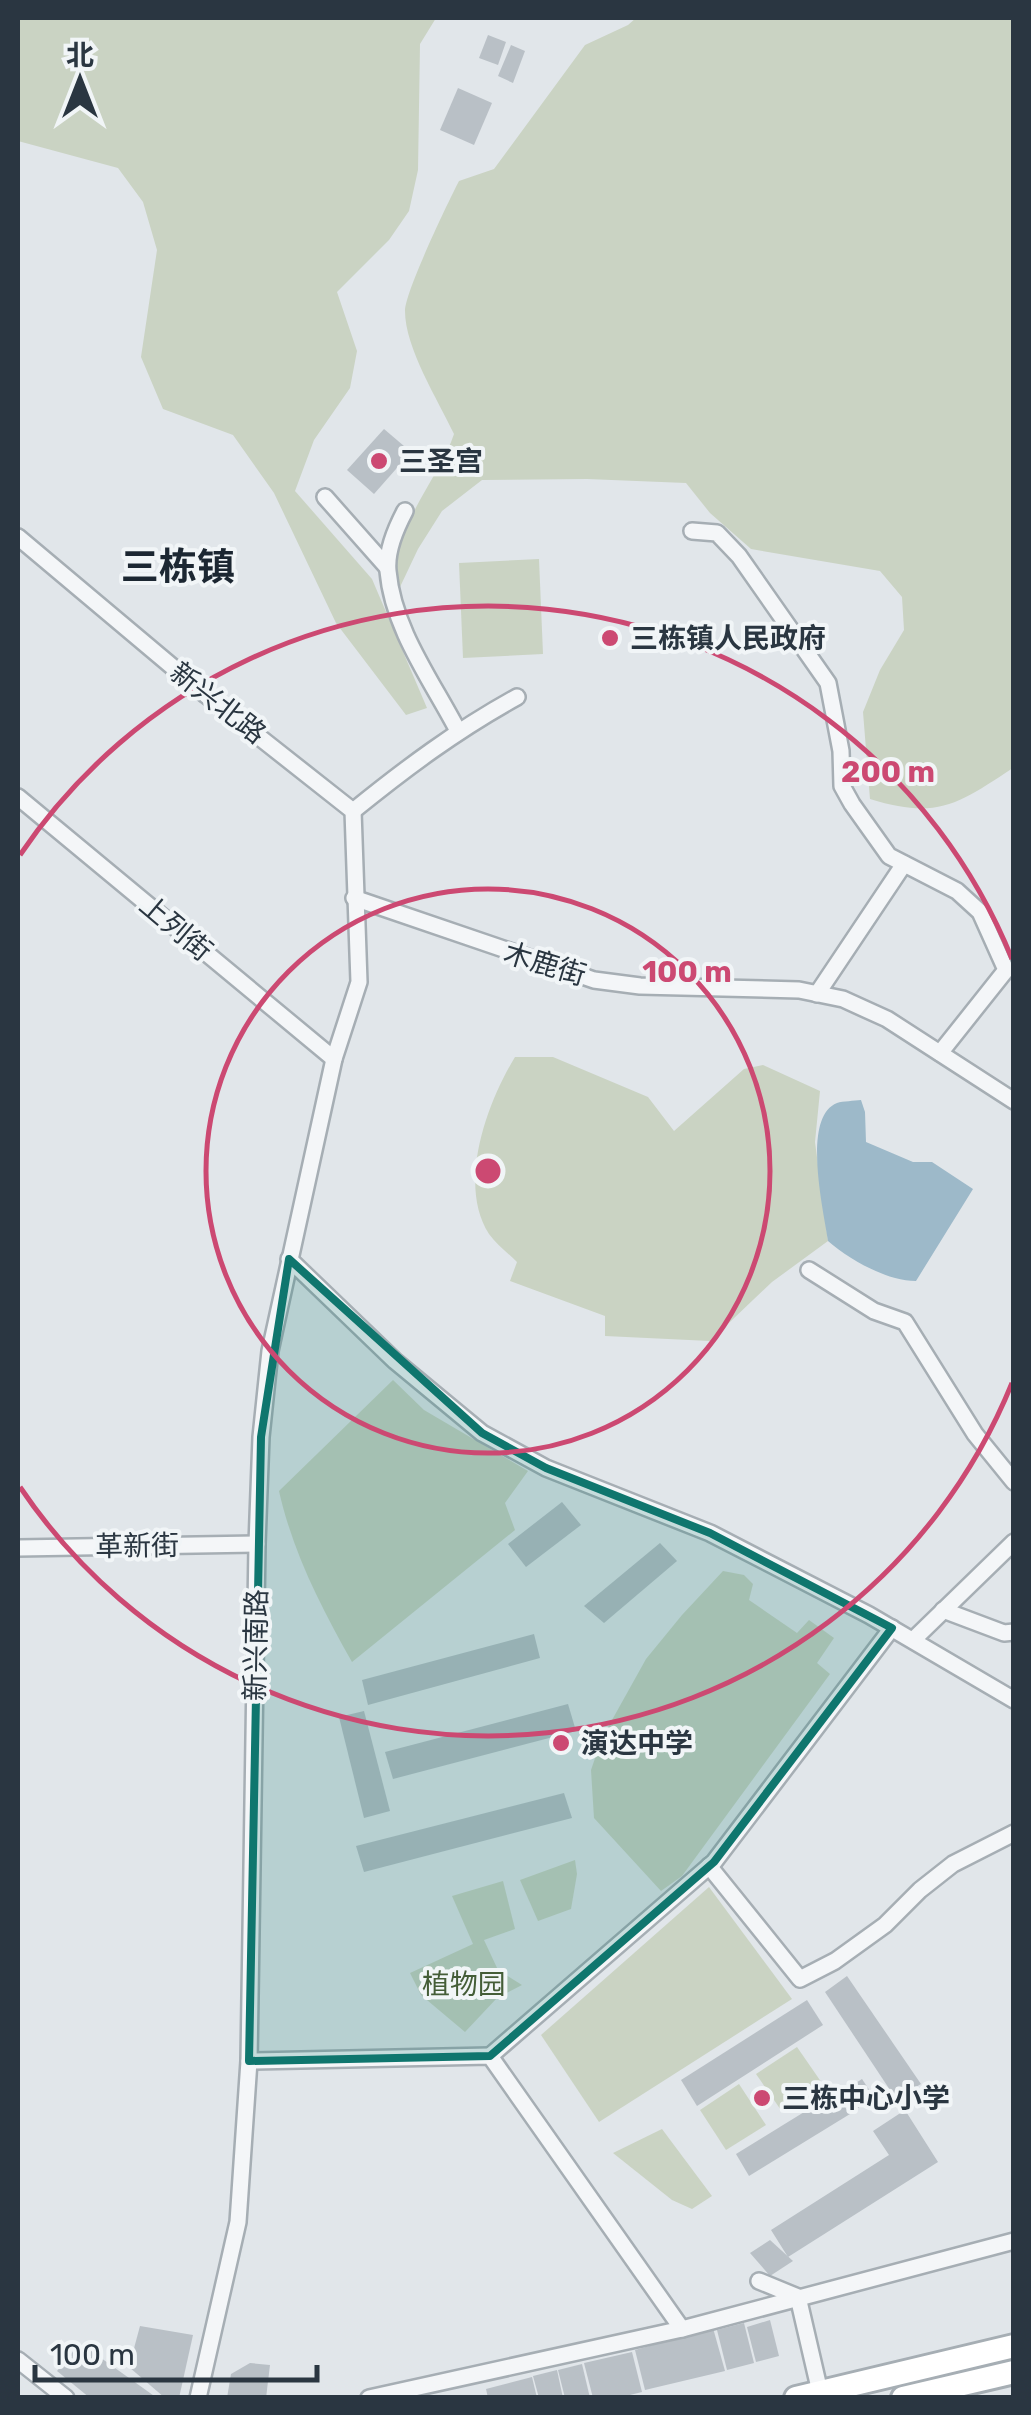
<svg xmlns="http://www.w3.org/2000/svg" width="1031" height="2415" font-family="Rubik,'Noto Sans SC',sans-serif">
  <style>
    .green { fill: #cad3c3 }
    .water { fill: #9db9c9 }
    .building { fill: #b9c0c6 }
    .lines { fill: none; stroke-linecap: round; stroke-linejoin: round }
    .minor-casing { stroke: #a6aeb4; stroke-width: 20 }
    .secondary-casing { stroke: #a6aeb4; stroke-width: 28 }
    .minor { stroke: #f4f6f8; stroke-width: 15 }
    .secondary { stroke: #fff; stroke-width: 22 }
    .marked { fill: #0f766e; fill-opacity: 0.2; stroke: #0f766e; stroke-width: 8; stroke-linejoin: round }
    .ring { fill: none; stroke: #cc4972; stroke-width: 5 }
    .poi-dot { fill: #cc4972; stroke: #f1f5f7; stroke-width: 4 }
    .labels { text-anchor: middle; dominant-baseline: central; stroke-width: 8; stroke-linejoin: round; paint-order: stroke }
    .poi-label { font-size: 28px; font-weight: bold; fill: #2a3641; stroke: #f1f5f7; text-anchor: start }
    .street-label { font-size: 28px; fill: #2a3641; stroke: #f1f5f7 }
    .park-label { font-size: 28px; fill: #445d37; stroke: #f1f5f7 }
    .district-label { font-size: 38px; font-weight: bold; fill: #1c2732; stroke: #f1f5f7 }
    .centre { fill: #cc4972; stroke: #f1f5f7; stroke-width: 5 }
    .ring-label { font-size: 30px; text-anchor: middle; font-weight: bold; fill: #cc4972; stroke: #f1f5f7; stroke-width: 8; stroke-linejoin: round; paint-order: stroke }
  </style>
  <rect width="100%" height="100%" fill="#e1e6ea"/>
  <!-- green -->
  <g class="green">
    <path d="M18,18H436L420,44L418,170L409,211L389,240L337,292L357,351L350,388L314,440L295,491L372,579L427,708L406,715L336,623L274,493L233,435L163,409L141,357L157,250L143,202L118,168L18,141Z"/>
    <path d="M636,18H1013V768C958,804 938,820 870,799L863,712L880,670L904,630L902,597L880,571L751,549L710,513L686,483L587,479L482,480L442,511L418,549L400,587C381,542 440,478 454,434C438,400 405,348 405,311C405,292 448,202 459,181L494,169L585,45L628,25Z"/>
    <path d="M539,559L543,654L463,658L459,563Z"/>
    <path d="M515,1057H553L648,1097L674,1131L744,1069L763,1065L820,1091L815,1142L828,1241L772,1282L710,1341L605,1336V1316L510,1281L517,1262C508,1253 496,1244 489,1234C457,1184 487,1103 515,1057Z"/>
    <path d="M393,1380L424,1410L528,1471L505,1503L515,1530L352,1662C321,1607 293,1553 279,1491Z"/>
    <path d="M723,1571L744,1575L753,1584L749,1600L797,1633L809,1620L834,1638L817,1663L830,1674L682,1876L661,1891L594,1818L591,1770L602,1738L646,1659L682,1615Z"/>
    <path d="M575,1860L577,1874L571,1909L538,1921L520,1880Z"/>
    <path d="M503,1881L515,1929L484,1940L498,1970L522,1985L497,1998L465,2032L421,1995L410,1973L473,1944L452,1896Z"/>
    <path d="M709,1887L792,1999L599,2122L541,2035Z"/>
    <path d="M797,2047L824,2086L783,2113L756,2074Z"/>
    <path d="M739,2084L766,2125L726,2150L700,2110Z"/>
    <path d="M662,2129L712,2196L692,2209L672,2200L613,2153Z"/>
  </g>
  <!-- water -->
  <path class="water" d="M861,1100L865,1112L866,1142L913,1162H932L973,1189L916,1281C887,1281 850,1260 828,1241C824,1212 801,1117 837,1103C843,1101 854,1101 861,1100Z"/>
  <!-- building -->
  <g class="building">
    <path d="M488,35L506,42L498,65L479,58Z"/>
    <path d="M511,45L525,51L513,83L498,76Z"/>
    <path d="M458,88L492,103L474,145L440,130Z"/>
    <path d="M384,429L411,452L374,494L347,470Z"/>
    <path d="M562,1502L581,1525L526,1567L508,1544Z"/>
    <path d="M660,1543L677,1561L604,1623L584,1606Z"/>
    <path d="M534,1634L540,1658L368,1705L362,1680Z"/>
    <path d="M568,1704L576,1731L393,1779L385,1752Z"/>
    <path d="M364,1711L390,1811L364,1818L339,1717Z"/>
    <path d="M564,1793L572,1818L364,1872L356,1846Z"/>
    <path d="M847,1976L921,2084L896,2099L825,1992Z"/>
    <path d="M807,2000L823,2025L697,2106L681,2080Z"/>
    <path d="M862,2079L874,2097L852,2112L840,2093Z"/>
    <path d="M835,2093L850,2114L749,2176L736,2154Z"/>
    <path d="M905,2110L938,2162L788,2257L771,2230L889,2155L873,2131Z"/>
    <path d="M770,2240L793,2261L770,2276L750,2253Z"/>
    <path d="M770,2320L779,2356L756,2362L747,2327Z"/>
    <path d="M744,2323L754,2363L727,2370L717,2330Z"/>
    <path d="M140,2326L193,2335L179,2398H165L129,2367Z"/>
    <path d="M713,2328L725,2371L645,2390L635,2350Z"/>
    <path d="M80,2343L157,2398H90L57,2371Z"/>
    <path d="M632,2352L642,2392L618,2398H593L584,2363Z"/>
    <path d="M250,2363L270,2365L266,2398H227L231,2374Z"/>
    <path d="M582,2364L590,2398H565L558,2370Z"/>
    <path d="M557,2370L563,2398H539L533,2376Z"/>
    <path d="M532,2377L537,2398H488L486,2389Z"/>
  </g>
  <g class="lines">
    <defs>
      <g id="minor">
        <path d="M325,497L387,567"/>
        <path d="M405,511C396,528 386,551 388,571C393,629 432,681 458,731"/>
        <path d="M692,531L717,533L739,556L828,683L841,751L842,786L852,804L889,856L957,891L980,912L1006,970L940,1053"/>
        <path d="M18,537L206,695L353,811L359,982L334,1059L270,1351L261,1437L257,1544L249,2061L238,2222L198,2398"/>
        <path d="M18,797L334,1059"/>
        <path d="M353,811C406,768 457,730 517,697"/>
        <path d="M354,898L594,980L640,986L799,990L843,999L887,1019L1014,1101"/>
        <path d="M817,994L904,864"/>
        <path d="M289,1259L395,1361L482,1433L546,1468L710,1533L869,1615L1014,1700"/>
        <path d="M809,1270L874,1311L905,1322L975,1434L1014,1482"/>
        <path d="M18,1548L257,1544"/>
        <path d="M943,1610L1004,1633L1014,1632"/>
        <path d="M913,1640L1014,1542"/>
        <path d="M709,1866L800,1979L835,1961L885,1925L920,1890L953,1864L1014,1833"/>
        <path d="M490,2056L714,1862L892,1628"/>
        <path d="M249,2061L490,2056L682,2329"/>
        <path d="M759,2281L798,2297L820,2392"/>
        <path d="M18,2360L66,2398"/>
        <path d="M369,2398L682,2329L1014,2241"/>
      </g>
      <g id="secondary">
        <path d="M796,2398L1014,2346"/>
        <path d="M903,2398L1014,2372"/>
      </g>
    </defs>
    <!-- minor casing -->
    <use href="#minor" class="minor-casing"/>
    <!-- secondary casing -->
    <use href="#secondary" class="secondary-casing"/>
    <!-- minor -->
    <use href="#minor" class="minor"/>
    <!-- secondary -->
    <use href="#secondary" class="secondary"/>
  </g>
  <!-- marked area -->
  <path class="marked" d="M289,1259L482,1433L546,1468L710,1533L892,1628L714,1862L490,2056L249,2061L261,1437Z"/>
  <!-- distance rings -->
  <g class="ring">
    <circle cx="488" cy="1171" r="282"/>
    <path d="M1012 1383A565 565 0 0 1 20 1487M20 855A565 565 0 0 1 1012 959"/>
  </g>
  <!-- markers -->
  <g class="poi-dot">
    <circle cx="379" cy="461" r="10"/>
    <circle cx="610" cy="638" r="10"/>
    <circle cx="561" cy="1743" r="10"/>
    <circle cx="762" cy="2098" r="10"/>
  </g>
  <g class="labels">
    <!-- poi labels -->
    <g class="poi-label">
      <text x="399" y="461">三圣宫</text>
      <text x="630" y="638">三栋镇人民政府</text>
      <text x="581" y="1743">演达中学</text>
      <text x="782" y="2098">三栋中心小学</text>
    </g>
    <!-- street labels -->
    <g class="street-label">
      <text transform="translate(218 703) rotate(38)">新兴北路</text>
      <text transform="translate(176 928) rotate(40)">上列街</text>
      <text transform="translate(545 964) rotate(17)">木鹿街</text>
      <text transform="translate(137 1546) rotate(-1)">革新街</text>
      <text transform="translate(256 1645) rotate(-89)">新兴南路</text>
    </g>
    <!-- park labels -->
    <g class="park-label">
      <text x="464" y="1984">植物园</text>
    </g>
    <!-- district labels -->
    <g class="district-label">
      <text x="178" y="567">三栋镇</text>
    </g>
  </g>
  <circle cx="488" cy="1171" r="15" class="centre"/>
  <g class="ring-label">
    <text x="888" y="782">200 m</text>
    <text x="687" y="982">100 m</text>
  </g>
  <!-- border -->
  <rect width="1031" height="2415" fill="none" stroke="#2a3641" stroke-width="40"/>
  <!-- north arrow -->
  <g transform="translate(80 80)" stroke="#f1f5f7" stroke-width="8" paint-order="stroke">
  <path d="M0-8L18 38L0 25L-18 38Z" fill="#2a3641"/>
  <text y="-15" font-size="28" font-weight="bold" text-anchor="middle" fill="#2a3641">北</text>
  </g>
  <!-- scale -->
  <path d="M35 2365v15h282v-15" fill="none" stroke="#2a3641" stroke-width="5"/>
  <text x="50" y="2365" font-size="30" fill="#2a3641" stroke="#f1f5f7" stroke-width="8" paint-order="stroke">100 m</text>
</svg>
